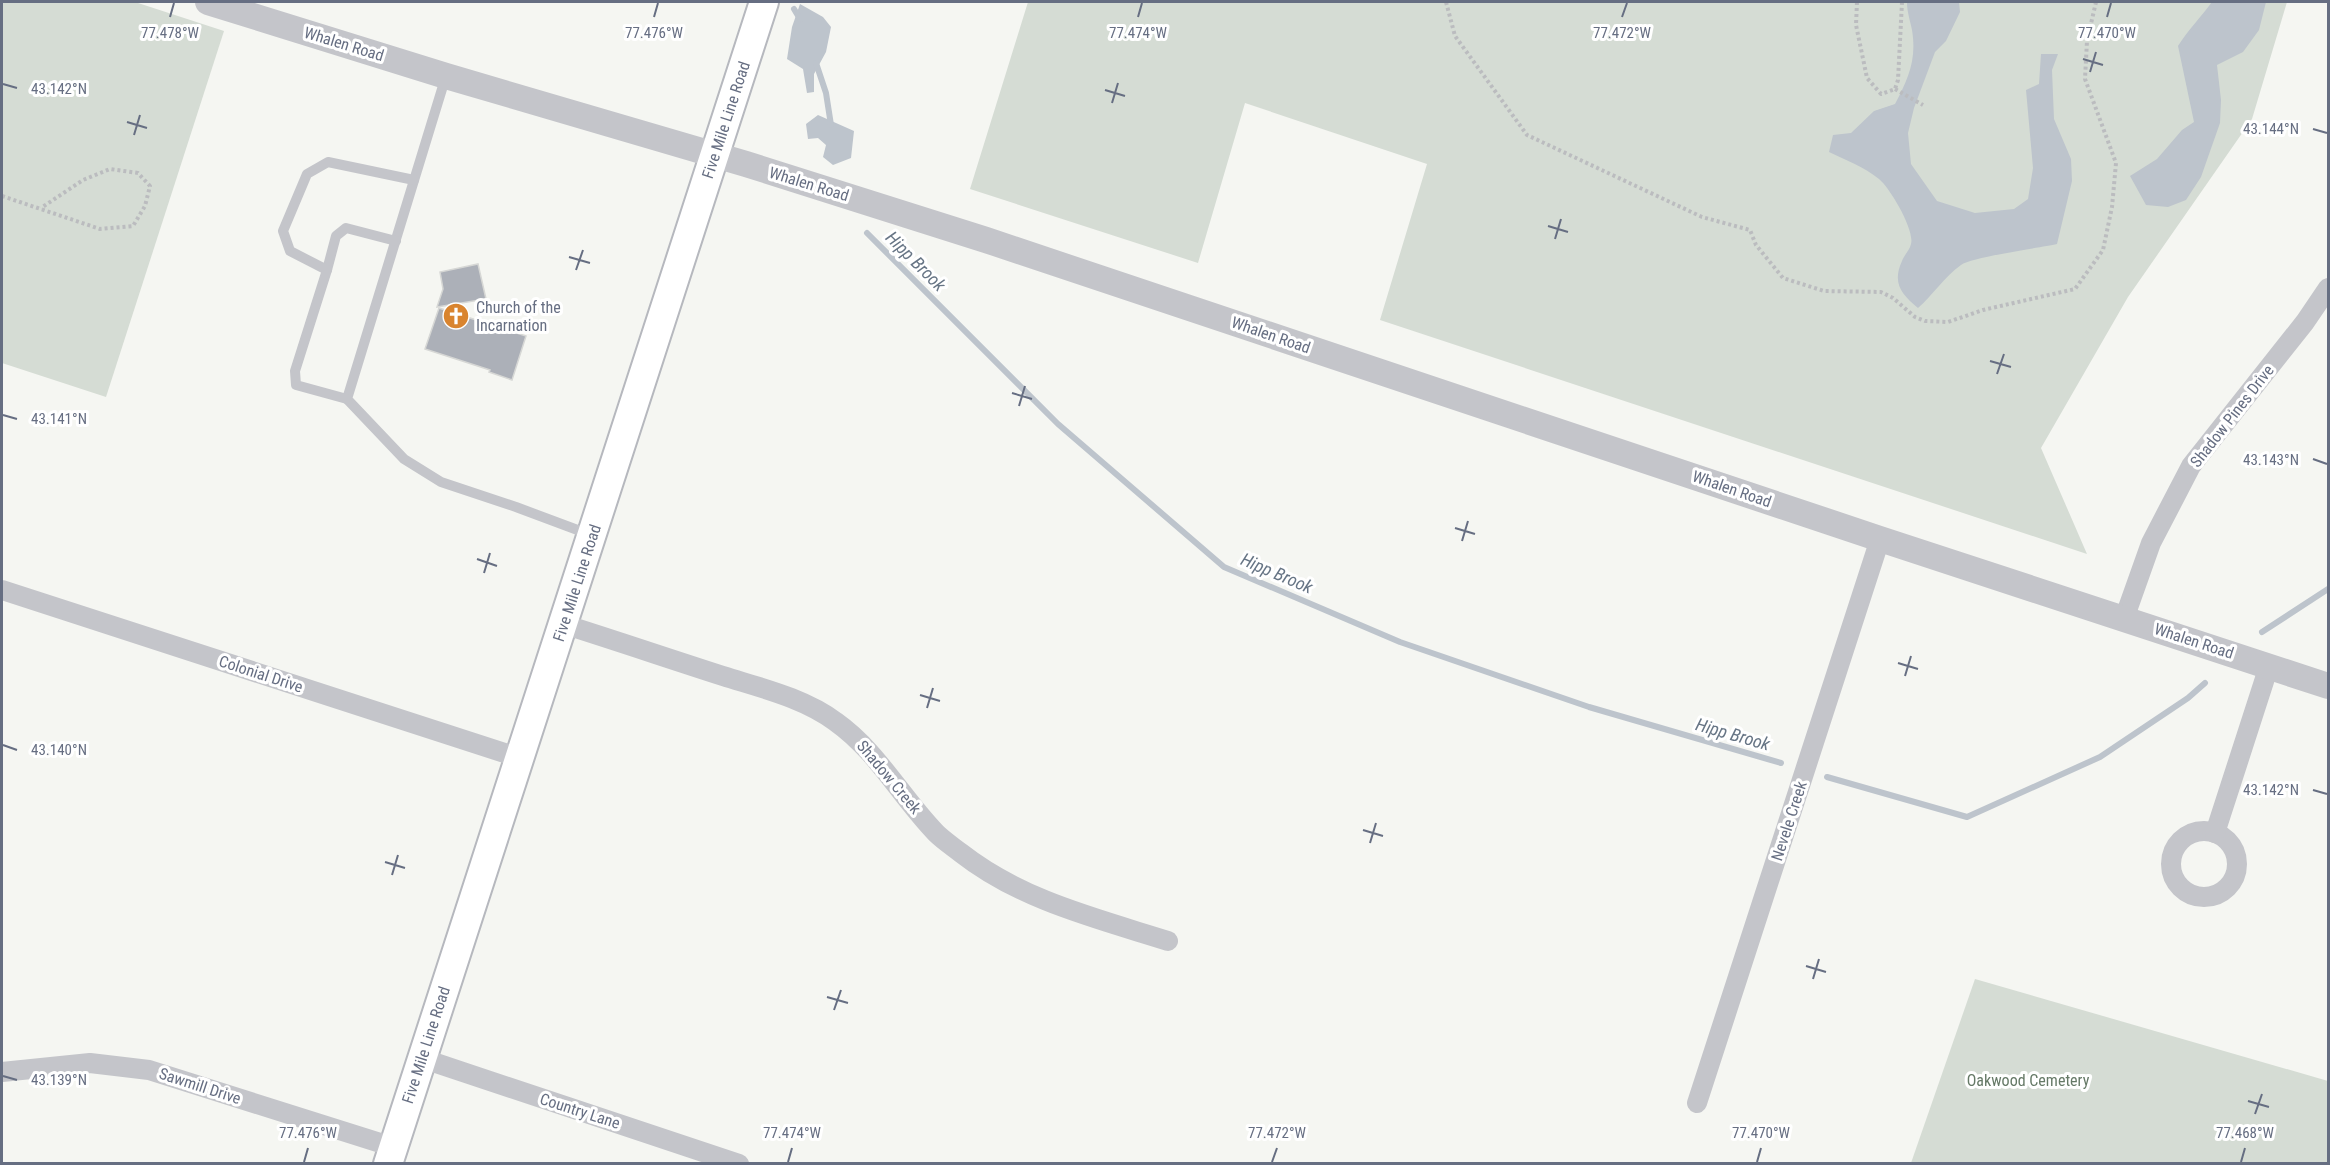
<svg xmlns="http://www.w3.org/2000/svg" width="2330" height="1165" font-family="'Roboto Condensed',sans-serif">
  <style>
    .green { fill: #d5dcd4 }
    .water { fill: #bdc4cc }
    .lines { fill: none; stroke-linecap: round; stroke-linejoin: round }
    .stream { stroke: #bdc4cc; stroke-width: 6 }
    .building { fill: #acb0b8; stroke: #d6d7d5; stroke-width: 1.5 }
    .secondary-casing { stroke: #b6b8be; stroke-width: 32 }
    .path { stroke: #bbbcbf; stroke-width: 4; stroke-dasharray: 3 3; stroke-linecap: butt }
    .service { stroke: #c4c5ca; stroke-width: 10 }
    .minor { stroke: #c4c5ca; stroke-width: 20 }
    .tertiary { stroke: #c4c5ca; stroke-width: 26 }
    .secondary { stroke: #fff; stroke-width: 28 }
    .ticks { fill: none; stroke: #666e82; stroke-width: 2 }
    .labels { text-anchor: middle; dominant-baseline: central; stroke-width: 6; stroke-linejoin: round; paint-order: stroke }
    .street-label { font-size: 16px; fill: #666e82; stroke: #fff }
    .poi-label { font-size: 16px; fill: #666e82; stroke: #fff; text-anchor: start }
    .park-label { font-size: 16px; fill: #657966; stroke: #fff }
    .water-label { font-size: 18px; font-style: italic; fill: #677585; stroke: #fff }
    .ticks-label { font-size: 15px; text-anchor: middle; fill: #666e82; stroke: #fff; stroke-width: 6; stroke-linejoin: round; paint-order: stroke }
  </style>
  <rect width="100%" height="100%" fill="#f5f6f2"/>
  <!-- green -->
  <g class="green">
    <path d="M2,2H135L224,31L106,397L2,363Z"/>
    <path d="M1028,2H2287L2252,119L2128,297L2041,448L2087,554L1380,320L1427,164L1245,103L1198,263L970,189Z"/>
    <path d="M1975,979L2328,1081V1163H1911Z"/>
  </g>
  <!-- water -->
  <g class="water">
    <path d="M1907,2H1959L1960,12L1946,41L1935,52L1914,108L1908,133L1911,164L1937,201L1975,213L2014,209L2028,199L2033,168L2026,90L2039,84L2041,54H2058L2052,70L2054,119L2071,159L2072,181L2057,244C2039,248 1972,257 1961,265C1944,277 1933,295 1918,308C1901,294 1892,283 1902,261C1904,255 1910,250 1911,244C1915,230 1890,188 1879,179C1864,167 1846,160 1829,152L1833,135L1851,133L1874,111L1895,104C1908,79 1917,60 1912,30C1910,20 1907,12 1907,2Z"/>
    <path d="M2212,2H2266L2259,30L2243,52L2217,65L2221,100L2220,123L2201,177L2186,200L2168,207L2146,205L2130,176L2157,159L2182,130L2194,122L2178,46C2188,30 2201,17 2212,2Z"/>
    <path d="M800,4L823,17L831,27L826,52L814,74V92L807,93L803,69L787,59L792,27Z"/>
    <path d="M818,115L854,131L851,158L833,165L823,157L826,145L818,138L808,139L806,124Z"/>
  </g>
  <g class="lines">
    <!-- stream -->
    <g class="stream">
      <path d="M794,9L800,19"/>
      <path d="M816,63L826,93L831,125"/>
      <path d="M867,233L1058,424L1224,567L1400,642L1589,707L1781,763"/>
      <path d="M2262,632L2328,589"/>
      <path d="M1827,777L1967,817L2100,757L2188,698L2205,683"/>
    </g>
  </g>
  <!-- building -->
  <g class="building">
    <path d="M478,264L486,299L437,307L443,289L440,272Z"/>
    <path d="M439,308L526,336L512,380L489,372L490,370L425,349Z"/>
  </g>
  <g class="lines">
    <defs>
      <path id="secondary" d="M388,1164L764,2"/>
    </defs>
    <!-- secondary casing -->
    <use href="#secondary" class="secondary-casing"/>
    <!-- path -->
    <g class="path">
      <path d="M1446,2L1455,36L1527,135L1702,217L1750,230L1756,245L1783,278L1824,291L1881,292L1893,298L1915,317L1925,321L1948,322L1983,310L2075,289L2103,250L2112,207L2116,163L2085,79L2087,41L2096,2"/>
      <path d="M1857,2L1856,25L1867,78L1881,94L1895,89L1898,80L1902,2"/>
      <path d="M1895,89L1923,105"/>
      <path d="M2,196L100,229L133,226L145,206L150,186L138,173L110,169L83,180L41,208"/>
    </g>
    <!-- service -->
    <g class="service">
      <path d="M446,76L347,399L404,459L441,482L516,507L591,535"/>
      <path d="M327,270L336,236L346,228L396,241"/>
      <path d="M347,399L296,385L295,371L327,270L290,251L283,231L307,174L328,162L414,180"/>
    </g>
    <!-- minor -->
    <g class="minor">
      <path d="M2,590L520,758"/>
      <path d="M2124,619L2151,543L2191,466L2305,322L2328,288"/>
      <path d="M563,624C617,641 670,659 723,676C761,688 804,698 836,722C877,751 901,797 936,833C943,840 952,846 961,853C1021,900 1095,918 1168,941"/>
      <circle cx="2204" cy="864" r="33"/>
      <path d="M2215,833L2269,666"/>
      <path d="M421,1058L739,1164"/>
      <path d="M2,1072L90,1063L149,1070L393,1147"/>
      <path d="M1697,1103L1880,539"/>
    </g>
    <!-- tertiary -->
    <path class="tertiary" d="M208,2L446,76L746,164L986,240L1880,539L2328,686"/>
    <!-- secondary -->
    <use href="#secondary" class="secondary"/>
  </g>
  <!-- ticks -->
  <path class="ticks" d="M170,17L174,3M654,17L658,3M1138,17L1142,3M1622,17L1627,3M2107,17L2111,3M2083,59L2103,65M2090,72L2096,52M3,84L17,88M1105,90L1125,96M1112,103L1118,83M127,122L147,128M2313,129L2327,133M134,135L140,115M1548,226L1568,232M1555,239L1561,219M569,257L590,263M576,270L583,250M1990,361L2011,367M1997,374L2004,354M1012,393L1032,399M1019,406L1025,386M3,415L17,419M2313,459L2327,464M1455,528L1475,534M1462,541L1468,521M477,559L497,566M484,573L490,553M1898,663L1918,669M1905,676L1911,656M920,695L940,701M927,708L933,688M3,745L17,750M2313,790L2327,794M1363,830L1383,836M1370,843L1376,823M385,862L405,868M392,875L398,855M1806,966L1826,972M1813,979L1819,959M827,997L848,1003M834,1010L841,990M3,1076L17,1080M2248,1101L2269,1107M2255,1114L2262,1094M304,1162L308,1148M788,1162L792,1148M1272,1162L1277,1148M1757,1162L1761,1148M2241,1162L2245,1148"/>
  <!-- icons -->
  <defs>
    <symbol id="church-disc" viewBox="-11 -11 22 22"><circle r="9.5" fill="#d9842f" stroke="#fff"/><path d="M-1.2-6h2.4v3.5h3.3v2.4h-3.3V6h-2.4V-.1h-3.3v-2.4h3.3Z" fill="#fff"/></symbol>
  </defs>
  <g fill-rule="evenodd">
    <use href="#church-disc" x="441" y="301" width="30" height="30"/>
  </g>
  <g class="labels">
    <!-- street labels -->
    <g class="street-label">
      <text transform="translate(344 44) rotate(17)">Whalen Road</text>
      <text transform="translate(726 120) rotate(-72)">Five Mile Line Road</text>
      <text transform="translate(809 184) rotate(17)">Whalen Road</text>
      <text transform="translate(1271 335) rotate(19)">Whalen Road</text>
      <text transform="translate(2232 416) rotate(-52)">Shadow Pines Drive</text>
      <text transform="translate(1732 489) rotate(19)">Whalen Road</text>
      <text transform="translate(577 583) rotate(-72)">Five Mile Line Road</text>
      <text transform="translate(2194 641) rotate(18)">Whalen Road</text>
      <text transform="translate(261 674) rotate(18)">Colonial Drive</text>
      <text transform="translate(889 777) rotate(50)">Shadow Creek</text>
      <text transform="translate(1789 821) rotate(-72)">Nevele Creek</text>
      <text transform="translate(426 1045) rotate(-72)">Five Mile Line Road</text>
      <text transform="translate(200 1086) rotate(18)">Sawmill Drive</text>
      <text transform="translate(580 1111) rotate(18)">Country Lane</text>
    </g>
    <!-- poi labels -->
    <g class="poi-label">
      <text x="476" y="307">Church of the<tspan x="476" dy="18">Incarnation</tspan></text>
    </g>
    <!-- park labels -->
    <g class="park-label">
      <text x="2028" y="1080">Oakwood Cemetery</text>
    </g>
    <!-- water labels -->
    <g class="water-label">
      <text transform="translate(916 261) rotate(45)">Hipp Brook</text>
      <text transform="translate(1277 573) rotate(23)">Hipp Brook</text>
      <text transform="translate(1733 734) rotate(16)">Hipp Brook</text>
    </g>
  </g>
  <g class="ticks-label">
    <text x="170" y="38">77.478°W</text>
    <text x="654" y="38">77.476°W</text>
    <text x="1138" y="38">77.474°W</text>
    <text x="1622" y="38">77.472°W</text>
    <text x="2107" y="38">77.470°W</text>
    <text x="59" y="94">43.142°N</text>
    <text x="2271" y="134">43.144°N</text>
    <text x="59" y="424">43.141°N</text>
    <text x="2271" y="465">43.143°N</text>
    <text x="59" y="755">43.140°N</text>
    <text x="2271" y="795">43.142°N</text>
    <text x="59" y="1085">43.139°N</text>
    <text x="308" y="1138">77.476°W</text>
    <text x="792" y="1138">77.474°W</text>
    <text x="1277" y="1138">77.472°W</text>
    <text x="1761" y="1138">77.470°W</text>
    <text x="2245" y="1138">77.468°W</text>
  </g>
  <!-- border -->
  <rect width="2330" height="1165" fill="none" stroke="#666e82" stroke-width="6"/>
</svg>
